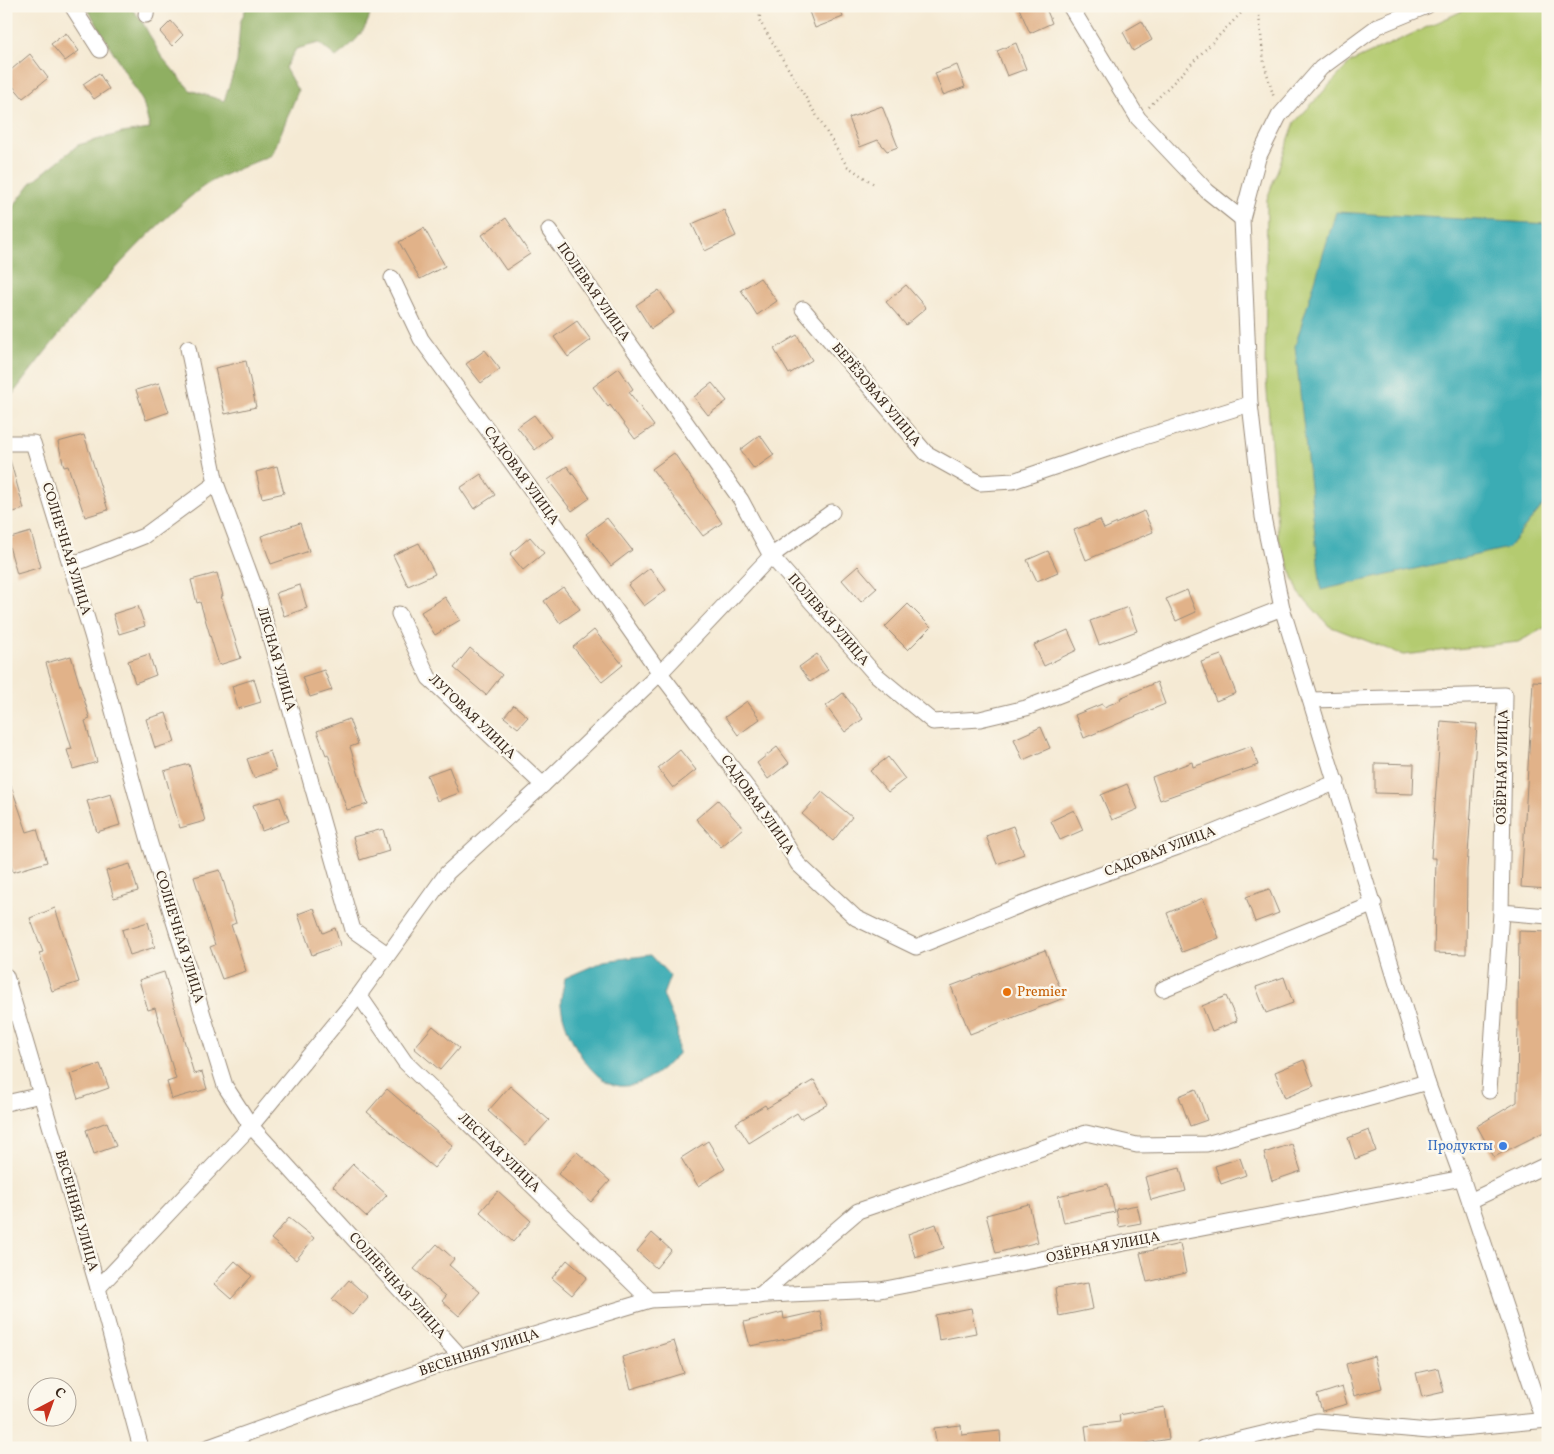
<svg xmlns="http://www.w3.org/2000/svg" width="1554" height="1454" font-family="Vollkorn,serif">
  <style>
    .green { fill: #b4cb6f; stroke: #787a46 }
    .forest { fill: #8faf62; stroke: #656c40 }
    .water { fill: #3aacb4; stroke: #3a6b69 }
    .building { fill: #e1b289 }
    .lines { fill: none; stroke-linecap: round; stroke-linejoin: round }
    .street-casing { stroke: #988a79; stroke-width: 17 }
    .path { stroke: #988a79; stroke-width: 2.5; stroke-dasharray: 1 4; stroke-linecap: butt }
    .street { stroke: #fff; stroke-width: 15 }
    .food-dot { fill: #e8710a; stroke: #fbf7ec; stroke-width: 2 }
    .shop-dot { fill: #3f7fe0; stroke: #fbf7ec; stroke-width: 2 }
    .labels { text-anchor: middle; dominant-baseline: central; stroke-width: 5; stroke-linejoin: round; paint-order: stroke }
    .street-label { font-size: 14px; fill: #3b2a1e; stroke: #fbf7ec }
    .food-label { font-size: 14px; fill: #c56008; stroke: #fbf7ec; text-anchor: start }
    .shop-label { font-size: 14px; fill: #366cbe; stroke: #fbf7ec; text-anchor: end }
  </style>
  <rect width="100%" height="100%" fill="#fbf7ec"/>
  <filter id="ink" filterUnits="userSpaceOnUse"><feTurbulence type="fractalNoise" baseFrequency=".02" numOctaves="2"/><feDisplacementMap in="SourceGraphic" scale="10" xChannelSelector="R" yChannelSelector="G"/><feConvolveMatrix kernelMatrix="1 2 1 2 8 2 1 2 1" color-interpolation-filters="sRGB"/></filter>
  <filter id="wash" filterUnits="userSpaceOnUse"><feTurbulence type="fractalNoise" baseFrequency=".0096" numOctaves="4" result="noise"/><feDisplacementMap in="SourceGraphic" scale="20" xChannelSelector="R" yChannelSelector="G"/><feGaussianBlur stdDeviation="1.12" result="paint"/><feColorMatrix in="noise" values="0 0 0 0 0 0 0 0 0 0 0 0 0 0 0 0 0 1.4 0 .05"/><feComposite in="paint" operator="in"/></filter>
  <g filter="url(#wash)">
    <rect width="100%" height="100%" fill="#f5ead4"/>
    <!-- green -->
    <path class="green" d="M1473,6H1548V224L1336,213L1508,548L1548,499V626L1518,642L1403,655L1329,626L1299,593L1278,537L1265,365L1267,199L1295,122L1351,62Z"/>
    <!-- forest -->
    <path class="forest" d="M86,6H129L140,18L161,56L190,90L224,101L237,62L240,23L247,6H372C367,32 356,41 336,57L319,43L296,49L285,68L298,91L272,155C253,163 215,177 200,189C129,245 60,331 6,403V216L31,183L78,145L122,133L150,129L143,102Z"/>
    <!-- water -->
    <g class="water">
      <path d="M1336,212L1548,224V499L1508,548L1321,590L1295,346Z"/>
      <path d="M651,955L670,976L663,995L677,1028L678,1054C664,1068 647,1084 626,1086C593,1090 564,1033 561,1005C560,997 564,986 565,978L604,961Z"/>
    </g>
    <g id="blocks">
      <!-- building -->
      <g class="building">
        <path d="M807,6H839L843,17L815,28Z"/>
        <path d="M1018,6H1045L1052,23L1030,33Z"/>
        <path d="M171,21L183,35L172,46L160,32Z"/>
        <path d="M1142,21L1152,40L1133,51L1123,32Z"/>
        <path d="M66,33L79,51L65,61L51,44Z"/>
        <path d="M1016,43L1026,69L1007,76L997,51Z"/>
        <path d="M30,54L48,78L23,98L6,78V74Z"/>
        <path d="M957,65L965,87L943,95L935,73Z"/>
        <path d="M99,73L109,89L94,99L83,84Z"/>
        <path d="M882,106L898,147L887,151L878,140L860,147L849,118Z"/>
        <path d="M724,210L736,236L705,251L692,224Z"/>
        <path d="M506,218L530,254L506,270L482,235Z"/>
        <path d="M424,228L445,266L420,279L399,242Z"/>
        <path d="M760,278L777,301L757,315L741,290Z"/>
        <path d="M906,285L926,308L906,325L886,302Z"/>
        <path d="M659,290L674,313L651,329L636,305Z"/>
        <path d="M577,321L591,340L568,357L554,337Z"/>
        <path d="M797,335L812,360L789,374L774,349Z"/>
        <path d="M485,350L500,369L481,383L466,364Z"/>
        <path d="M246,361L256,407L225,414L215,368Z"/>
        <path d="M619,368L633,389L629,392L654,426L635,439L610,405L608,407L593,387Z"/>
        <path d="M159,383L169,412L146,420L136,390Z"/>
        <path d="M712,383L727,401L708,415L694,397Z"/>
        <path d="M534,415L551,437L535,450L517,427Z"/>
        <path d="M84,435L108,510L85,517L68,466L64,467L58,442Z"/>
        <path d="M760,435L774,455L754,469L740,450Z"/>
        <path d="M674,453L722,523L703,536L652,469Z"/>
        <path d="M10,460L24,509L6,514V461Z"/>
        <path d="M277,466L284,493L262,498L256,472Z"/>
        <path d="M567,466L590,498L572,511L548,480Z"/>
        <path d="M481,474L495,495L474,509L460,488Z"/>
        <path d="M1144,511L1153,532L1086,560L1074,530L1100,520L1104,529Z"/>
        <path d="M607,518L632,550L611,566L586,534Z"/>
        <path d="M300,523L309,551L271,564L261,536Z"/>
        <path d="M31,532L41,567L17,574L7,539Z"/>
        <path d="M530,537L544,553L523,570L510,554Z"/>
        <path d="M419,543L435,574L408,586L393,555Z"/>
        <path d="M1048,551L1058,572L1037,581L1027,560Z"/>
        <path d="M858,566L877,588L861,602L842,580Z"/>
        <path d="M650,568L666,590L644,606L628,585Z"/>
        <path d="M217,573L223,596H221L241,658L219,665L200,602L197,603L191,580Z"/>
        <path d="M300,585L307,608L284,616L276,593Z"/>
        <path d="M563,587L580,609L560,623L544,601Z"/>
        <path d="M1187,590L1196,612L1176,621L1166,599Z"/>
        <path d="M445,597L460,620L435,635L421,612Z"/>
        <path d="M908,604L931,627L908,650L885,627Z"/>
        <path d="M138,606L145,626L119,634L113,614Z"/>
        <path d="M1128,607L1137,631L1099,645L1090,621Z"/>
        <path d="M594,630L623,665L602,682L573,647Z"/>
        <path d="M1068,630L1077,650L1044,666L1034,645Z"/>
        <path d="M470,648L502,675L486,695L454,668Z"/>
        <path d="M149,654L156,675L135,683L128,661Z"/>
        <path d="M817,654L828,670L810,682L799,667Z"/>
        <path d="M1221,655L1236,693L1216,701L1201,662Z"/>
        <path d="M71,656L90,719L85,721L97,762L73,769L67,750L72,749L46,663Z"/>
        <path d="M324,670L332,690L310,697L302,677Z"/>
        <path d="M254,679L261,702L238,709L232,686Z"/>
        <path d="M1533,681L1548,682V889L1521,887Z"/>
        <path d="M1157,682L1165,704L1084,738L1075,715L1102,704L1104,707L1121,700L1120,698Z"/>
        <path d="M843,693L863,719L845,732L826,706Z"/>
        <path d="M747,701L760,719L738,735L725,717Z"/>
        <path d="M514,705L528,717L518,728L504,717Z"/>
        <path d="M166,713L175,742L155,748L146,719Z"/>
        <path d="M349,719L358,744L350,747L368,804L347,810L328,754L326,755L317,731Z"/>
        <path d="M1441,721L1477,724L1467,869L1466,954L1434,953L1436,858H1431Z"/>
        <path d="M1041,727L1050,748L1023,760L1014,739Z"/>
        <path d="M1251,746L1258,765L1160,800L1152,777L1192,762L1193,767Z"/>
        <path d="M777,747L789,763L768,779L757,763Z"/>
        <path d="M680,750L696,770L673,788L658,768Z"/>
        <path d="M270,751L276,770L254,778L247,759Z"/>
        <path d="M888,757L905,779L888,792L870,771Z"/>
        <path d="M1375,763L1414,764L1413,794L1375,793Z"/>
        <path d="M189,764L205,821L180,828L164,771Z"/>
        <path d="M449,767L459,793L437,801L427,775Z"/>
        <path d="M6,777H8L27,832L37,829L47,862L13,872L6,849Z"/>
        <path d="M1127,784L1138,809L1112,820L1101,795Z"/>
        <path d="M822,792L852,817L833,841L802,814Z"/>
        <path d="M111,794L120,825L97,832L87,801Z"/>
        <path d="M280,797L289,821L262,831L253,805Z"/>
        <path d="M718,800L743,828L721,847L696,819Z"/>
        <path d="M1074,810L1083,830L1060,840L1051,821Z"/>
        <path d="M1013,826L1024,854L997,864L986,836Z"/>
        <path d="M383,829L389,851L360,860L353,837Z"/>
        <path d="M130,864L138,891L114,898L106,871Z"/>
        <path d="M220,870L236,923L231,925L246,971L222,979L210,947L215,945L194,877Z"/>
        <path d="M1269,889L1279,913L1255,922L1246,897Z"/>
        <path d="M1203,898L1219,938L1182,952L1167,913Z"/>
        <path d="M55,908L79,982L52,991L39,953L43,952L30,918Z"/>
        <path d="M314,908L323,933L335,928L340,945L312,955L298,914Z"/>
        <path d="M148,922L155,947L130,955L122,930Z"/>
        <path d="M1519,931L1548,932V1130L1494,1157L1477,1126L1517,1102Z"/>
        <path d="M1045,950L1064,998L970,1034L951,986Z"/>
        <path d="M164,972L194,1074L202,1072L207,1089L172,1099L167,1082L176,1079L155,1008L148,1010L139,980Z"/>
        <path d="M1284,977L1293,1003L1266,1013L1256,987Z"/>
        <path d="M1226,996L1237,1021L1212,1031L1202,1006Z"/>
        <path d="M433,1026L459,1048L440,1070L414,1048Z"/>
        <path d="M1304,1060L1314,1086L1285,1098L1275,1072Z"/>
        <path d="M100,1064L109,1088L78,1099L70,1074Z"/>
        <path d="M814,1080L828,1104L801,1119L797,1113L749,1143L736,1123L765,1105L767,1108Z"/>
        <path d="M510,1086L549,1120L526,1145L488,1111Z"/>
        <path d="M387,1089L453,1146L434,1168L367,1112Z"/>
        <path d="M1196,1089L1207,1120L1190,1126L1179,1096Z"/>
        <path d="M107,1122L116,1146L94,1154L86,1130Z"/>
        <path d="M1369,1130L1376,1151L1355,1159L1348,1138Z"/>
        <path d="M708,1141L725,1169L698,1186L681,1158Z"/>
        <path d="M1292,1144L1301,1171L1272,1181L1264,1153Z"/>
        <path d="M577,1152L610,1181L591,1202L558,1174Z"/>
        <path d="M1240,1158L1246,1175L1221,1184L1215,1166Z"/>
        <path d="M353,1164L387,1195L367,1217L333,1186Z"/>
        <path d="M1180,1168L1186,1191L1151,1200L1145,1177Z"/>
        <path d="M1108,1184L1115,1212L1064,1223L1058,1196Z"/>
        <path d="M498,1191L531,1221L513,1242L480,1212Z"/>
        <path d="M1029,1204L1038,1242L996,1253L986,1215Z"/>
        <path d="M1137,1205L1141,1223L1119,1227L1116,1209Z"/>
        <path d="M289,1218L314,1238L296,1260L271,1239Z"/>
        <path d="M936,1224L944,1248L915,1257L908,1234Z"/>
        <path d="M652,1233L671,1250L656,1268L637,1251Z"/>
        <path d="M437,1244L454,1259L449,1265L480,1292L459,1316L442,1301L446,1296L414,1269Z"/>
        <path d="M1180,1244L1186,1273L1147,1282L1140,1253Z"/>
        <path d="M567,1260L587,1277L572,1295L552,1278Z"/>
        <path d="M235,1261L252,1276L231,1299L214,1284Z"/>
        <path d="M349,1280L368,1297L352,1315L332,1299Z"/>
        <path d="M1088,1283L1093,1309L1059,1316L1055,1288Z"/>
        <path d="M971,1308L976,1333L939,1340L935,1315Z"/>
        <path d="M820,1311L824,1332L750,1346L744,1322L783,1312L784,1319Z"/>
        <path d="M674,1341L684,1373L631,1389L622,1357Z"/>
        <path d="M1374,1356L1382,1388L1354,1396L1346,1364Z"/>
        <path d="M1438,1368L1444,1392L1422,1397L1416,1373Z"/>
        <path d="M1342,1387L1347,1404L1322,1411L1317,1395Z"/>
        <path d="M1164,1407L1169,1439L1119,1448H1088L1085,1426L1120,1422L1119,1415Z"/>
        <path d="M961,1425L962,1435L1000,1431L1001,1448H937L934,1428Z"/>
      </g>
    </g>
  </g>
  <g filter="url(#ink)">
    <use href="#blocks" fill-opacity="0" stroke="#988a79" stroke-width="1"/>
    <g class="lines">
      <defs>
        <g id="street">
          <path d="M72,6L100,50"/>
          <path d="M1070,6L1138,118L1207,191L1242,219"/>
          <path d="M1427,6L1378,26L1321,68L1279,116L1258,158L1242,219L1250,404L1263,517L1282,608L1427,1082L1462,1178L1543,1420"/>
          <path d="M146,15L147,6"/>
          <path d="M549,230L741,500L771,556L874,673L933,722L980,719L1026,708L1282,608"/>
          <path d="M392,278L421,339L528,485L660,673L771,819L798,864L856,918L916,947L1053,892L1178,847L1337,782"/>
          <path d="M803,309L926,453L980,483L1013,481L1128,442L1250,404"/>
          <path d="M188,348L216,483L259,599L353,930L387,954"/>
          <path d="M6,443H33L92,635L150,844L225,1086L251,1126L461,1357"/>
          <path d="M71,565L144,536L216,483"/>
          <path d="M399,614L429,678L543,785"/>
          <path d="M1311,700L1505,695L1501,912L1548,916"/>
          <path d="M6,976L98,1288L141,1448"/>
          <path d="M1163,989L1374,904"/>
          <path d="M359,995L405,1062L650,1300"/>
          <path d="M1489,1091L1501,912"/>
          <path d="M6,1103L41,1095"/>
          <path d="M1470,1201L1548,1164"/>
          <path d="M98,1288L251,1126L359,995L447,873L543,785L660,673L771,556L832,512"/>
          <path d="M759,1296L858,1211L1086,1133L1137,1145L1206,1144L1427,1082"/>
          <path d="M206,1448L461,1357L650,1300L880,1290L1462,1178"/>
          <path d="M1204,1448L1317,1421L1429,1431L1548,1420"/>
        </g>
      </defs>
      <!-- street casing -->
      <use href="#street" class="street-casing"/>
      <!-- path -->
      <g class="path">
        <path d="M762,6L759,20L847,166L874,184"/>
        <path d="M1258,6L1264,63L1274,98"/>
        <path d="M1149,107L1248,6"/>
      </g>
      <!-- street -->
      <use href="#street" class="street"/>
    </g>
  </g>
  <!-- markers -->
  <circle class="food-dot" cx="1007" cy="992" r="5"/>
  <circle class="shop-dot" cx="1503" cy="1146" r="5"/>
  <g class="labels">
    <!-- street labels -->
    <g class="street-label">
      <text transform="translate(593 292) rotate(55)">ПОЛЕВАЯ УЛИЦА</text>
      <text transform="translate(876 395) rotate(50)">БЕРЁЗОВАЯ УЛИЦА</text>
      <text transform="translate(521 476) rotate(54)">САДОВАЯ УЛИЦА</text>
      <text transform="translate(66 549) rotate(73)">СОЛНЕЧНАЯ УЛИЦА</text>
      <text transform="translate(828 620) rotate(49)">ПОЛЕВАЯ УЛИЦА</text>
      <text transform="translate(276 659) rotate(74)">ЛЕСНАЯ УЛИЦА</text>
      <text transform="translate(472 717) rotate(44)">ЛУГОВАЯ УЛИЦА</text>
      <text transform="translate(1503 767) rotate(-89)">ОЗЁРНАЯ УЛИЦА</text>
      <text transform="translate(757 805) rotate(55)">САДОВАЯ УЛИЦА</text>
      <text transform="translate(1160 852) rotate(-21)">САДОВАЯ УЛИЦА</text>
      <text transform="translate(179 937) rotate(73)">СОЛНЕЧНАЯ УЛИЦА</text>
      <text transform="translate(499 1153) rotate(44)">ЛЕСНАЯ УЛИЦА</text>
      <text transform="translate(76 1211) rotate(74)">ВЕСЕННЯЯ УЛИЦА</text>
      <text transform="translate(1103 1248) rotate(-11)">ОЗЁРНАЯ УЛИЦА</text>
      <text transform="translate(397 1286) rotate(48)">СОЛНЕЧНАЯ УЛИЦА</text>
      <text transform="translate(479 1353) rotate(-18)">ВЕСЕННЯЯ УЛИЦА</text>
    </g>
    <!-- food labels -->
    <g class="food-label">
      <text x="1017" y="992">Premier</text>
    </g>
    <!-- shop labels -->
    <g class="shop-label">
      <text x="1493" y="1146">Продукты</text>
    </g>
  </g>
  <!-- margin -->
  <rect width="1554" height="1454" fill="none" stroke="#fbf7ec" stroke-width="25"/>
  <!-- north arrow -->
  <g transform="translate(52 1402) rotate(41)"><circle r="24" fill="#fbf7ec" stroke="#aea59a"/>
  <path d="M0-4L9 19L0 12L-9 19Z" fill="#c8321e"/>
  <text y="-8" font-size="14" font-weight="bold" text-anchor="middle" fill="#3b2a1e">С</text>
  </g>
</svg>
